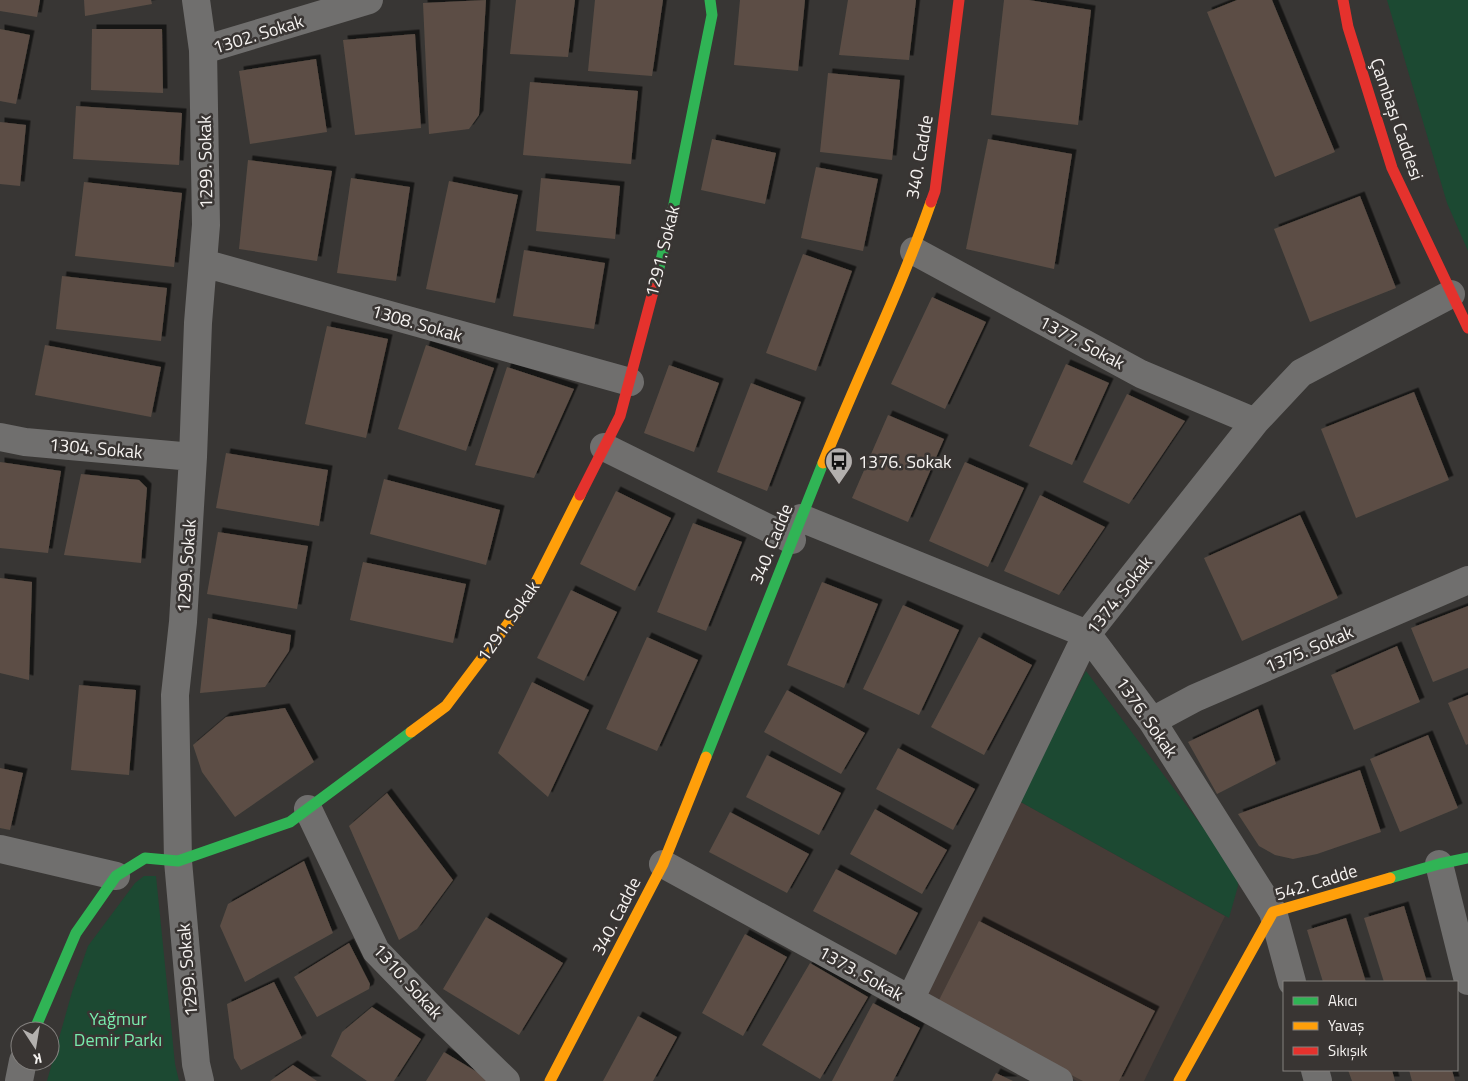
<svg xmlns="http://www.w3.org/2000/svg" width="1468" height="1081" viewBox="0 0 1468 1081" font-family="'Titillium Web',sans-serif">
  <defs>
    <filter id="shadow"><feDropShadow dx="4.5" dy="-4.5" stdDeviation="0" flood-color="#0009"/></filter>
  </defs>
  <rect width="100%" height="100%" fill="#383634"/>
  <path fill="#463c37" d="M1019 801 1225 916 1144 1081H1077L919 1000Z"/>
  <path fill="#1c4932" d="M1387 0H1468V251L1447 203Z
    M1086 671 1237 873 1238 886 1229 918 1019 801Z
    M144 876H156L175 1064 179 1081H47L72 992 88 946 135 883Z"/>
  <path fill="#5b4e45" filter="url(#shadow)" d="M0 0H40L37 17 0 11Z
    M84 0H151L152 4 85 16Z
    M486 0 479 115 469 129 429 134 423 3Z
    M516 0H575L568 57 510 54Z
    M595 0H663L652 76 588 71Z
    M740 0H805L798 71 734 65Z
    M848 0H916L909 60 839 55Z
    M1004 0H1029L1091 10 1078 125 991 115Z
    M1237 0H1272L1335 152 1275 177 1207 12Z
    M0 29 30 35 16 104 0 101Z
    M92 29H162L163 93 91 90Z
    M415 34 421 128 355 135 343 40Z
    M316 59 327 132 250 144 239 71Z
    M828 73 900 80 892 160 820 152Z
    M530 82 638 91 631 164 523 155Z
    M76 106 182 113 179 165 73 159Z
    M0 122 26 125 20 186 0 184Z
    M712 139 776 153 765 204 701 190Z
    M988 139 1072 154 1054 269 966 249Z
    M248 160 332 171 317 261 239 249Z
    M816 167 878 179 863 251 801 238Z
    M351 178 410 187 396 281 337 273Z
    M541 178 620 186 615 239 536 231Z
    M449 181 518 195 495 303 426 289Z
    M84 182 182 193 174 267 75 256Z
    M1360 196 1396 288 1310 322 1274 229Z
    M524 250 605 263 594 329 513 316Z
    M803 254 852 271 816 371 766 353Z
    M62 276 167 288 161 341 56 329Z
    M932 297 986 322 945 409 891 384Z
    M327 326 388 339 366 438 305 424Z
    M45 345 161 367 151 417 35 395Z
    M426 345 494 368 466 451 398 429Z
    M1066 364 1109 383 1072 465 1029 446Z
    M669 365 719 383 694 452 644 433Z
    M507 367 574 389 534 478 475 465Z
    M751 383 801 402 767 491 717 472Z
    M1414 392 1449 480 1356 518 1321 429Z
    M1127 394 1185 421 1129 504 1083 482Z
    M888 415 944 439 908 522 852 498Z
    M226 453 328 470 319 526 216 508Z
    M0 462 61 471 48 553 0 548Z
    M965 462 1024 488 988 567 929 541Z
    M81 474 139 480 147 488 141 563 64 555Z
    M384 479 500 510 486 565 370 534Z
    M616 491 671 518 635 591 580 564Z
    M1040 495 1105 527 1059 595 1004 571Z
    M1300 515 1338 598 1242 641 1204 558Z
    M693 523 742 542 706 631 657 612Z
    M218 532 308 546 297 609 207 594Z
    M363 562 466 584 453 643 350 620Z
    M0 578 32 582 29 680 0 673Z
    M822 582 878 604 844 688 787 665Z
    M571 590 617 612 584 681 537 658Z
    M903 605 959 630 919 715 863 689Z
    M1468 606V668L1433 682 1411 628Z
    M208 618 291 635 289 651 265 687 200 693Z
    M647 637 698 660 657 751 606 729Z
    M979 637 1032 665 984 755 931 727Z
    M1397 646 1420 702 1354 730 1331 675Z
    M532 682 589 710 548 797 498 753Z
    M79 685 136 690 129 775 71 770Z
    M787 690 865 733 841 774 764 732Z
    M1468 695V744L1466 745 1448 703Z
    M285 708 314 762 235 817 202 772 193 745 226 717Z
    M1258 709 1276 764 1217 794 1188 742Z
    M1428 735 1458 808 1400 832 1370 759Z
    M898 748 975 789 953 830 876 789Z
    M767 755 841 793 819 835 746 797Z
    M0 768 23 773 10 830 0 828Z
    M1360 770 1381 832 1317 854 1293 859 1275 855 1259 846 1238 814Z
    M387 793 453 880 417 929 399 940 349 826Z
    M875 809 947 850 922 894 850 854Z
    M730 812 809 854 787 893 709 852Z
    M304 861 333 933 245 982 220 926 228 904Z
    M836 869 918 913 896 955 813 911Z
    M1404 906 1427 982H1384L1364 918Z
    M486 917 563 963 519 1035 443 989Z
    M1346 918 1366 982H1323L1307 930Z
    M979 921 1155 1011 1119 1081H1083L936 1006Z
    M745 934 787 957 743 1036 702 1013Z
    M349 943 370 984 369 989 317 1017 294 977Z
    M810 963 868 997 820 1079 762 1045Z
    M274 982 302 1038 241 1070 234 1058 227 1004Z
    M873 1003 920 1028 893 1081H832Z
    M372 1007 421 1039 394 1081H367L331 1056 342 1032Z
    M638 1016 677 1037 653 1081H603Z
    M444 1052 492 1081H426Z
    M293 1065 317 1081H270Z
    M1348 1070H1392L1395 1081H1352Z
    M1409 1070H1452L1455 1081H1412Z
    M996 1073 1013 1081H992Z"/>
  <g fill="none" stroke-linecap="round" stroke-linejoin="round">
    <path stroke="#706f6e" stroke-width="28" d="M196 0 203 50 206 225 198 323 193 457 183 622 175 695 178 861 196 1064 200 1081
      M203 50 369 0
      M914 251 1141 374 1255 422
      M203 263 630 382
      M0 437 25 442 193 457
      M604 447 792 540
      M801 518 1087 634 1152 721 1273 912 1292 982
      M1152 721 1195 698 1468 580
      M308 809 376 951 440 1017 506 1081
      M0 849 116 876
      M663 864 1059 1081
      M1439 864 1468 981
      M910 1000 1087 634 1255 422 1301 373 1451 294
      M1315 1070 1318 1081
      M19 1081 23 1061"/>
    <path stroke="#30b455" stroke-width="11" d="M654 288 670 224 712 15 710 0
      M706 757 823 463
      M1390 878 1439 864 1468 858
      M34 1031 76 933 116 876 145 858 178 861 290 822 411 732"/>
    <path stroke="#ff9f0a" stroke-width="11" d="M823 463C858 376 900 291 931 202
      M411 732 446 706 529 596 580 495
      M550 1081 663 864 706 757
      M1179 1081 1273 912 1390 878"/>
    <path stroke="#e5322d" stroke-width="11" d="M1343 0 1348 27 1392 168 1468 328
      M931 202 935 191 959 0
      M580 495 620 416 654 288"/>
  </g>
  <defs>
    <g id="bus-pin" transform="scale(1.4375)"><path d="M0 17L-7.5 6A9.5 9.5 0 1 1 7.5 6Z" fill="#b3b0ae" stroke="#393533"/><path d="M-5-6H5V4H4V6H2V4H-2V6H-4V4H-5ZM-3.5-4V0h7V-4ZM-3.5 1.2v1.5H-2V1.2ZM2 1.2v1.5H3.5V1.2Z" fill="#111"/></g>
  </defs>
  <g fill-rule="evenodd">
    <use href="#bus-pin" x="839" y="461"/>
  </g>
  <g text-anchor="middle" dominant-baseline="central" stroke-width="5" stroke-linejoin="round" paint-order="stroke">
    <g font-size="18" fill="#f5f2f0" stroke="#393533">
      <text transform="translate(258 34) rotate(-17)">1302. Sokak</text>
      <text transform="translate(1397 119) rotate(71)">Çambaşı Caddesi</text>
      <text transform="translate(919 157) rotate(-80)">340. Cadde</text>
      <text transform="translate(205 162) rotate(-91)">1299. Sokak</text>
      <text transform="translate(662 251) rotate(-76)">1291. Sokak</text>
      <text transform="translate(417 323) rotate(16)">1308. Sokak</text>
      <text transform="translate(1082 342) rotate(28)">1377. Sokak</text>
      <text transform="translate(96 448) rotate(5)">1304. Sokak</text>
      <text transform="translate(771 544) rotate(-68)">340. Cadde</text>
      <text transform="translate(186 566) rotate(-86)">1299. Sokak</text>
      <text transform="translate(1119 595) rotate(-52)">1374. Sokak</text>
      <text transform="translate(508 621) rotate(-55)">1291. Sokak</text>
      <text transform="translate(1309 649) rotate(-23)">1375. Sokak</text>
      <text transform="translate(1147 717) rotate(55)">1376. Sokak</text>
      <text transform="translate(1316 882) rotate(-17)">542. Cadde</text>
      <text transform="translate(616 916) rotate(-63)">340. Cadde</text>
      <text transform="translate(187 970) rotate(-95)">1299. Sokak</text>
      <text transform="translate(861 973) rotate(29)">1373. Sokak</text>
      <text transform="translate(408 981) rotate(48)">1310. Sokak</text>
    </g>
    <g font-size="18" fill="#f5f2f0" stroke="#393533" text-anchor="start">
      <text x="858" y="461">1376. Sokak</text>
    </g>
    <g font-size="18" fill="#78ecad" stroke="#393533">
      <text x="118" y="1018">Yağmur<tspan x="118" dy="21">Demir Parkı</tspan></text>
    </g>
  </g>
  <rect x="1283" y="981" width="175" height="90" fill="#393533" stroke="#84817f"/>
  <rect x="1293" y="997" width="25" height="8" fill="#30b455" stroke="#84817f"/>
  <text x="1328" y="1006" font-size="15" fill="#f5f2f0">Akıcı</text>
  <rect x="1293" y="1022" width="25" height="8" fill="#ff9f0a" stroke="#84817f"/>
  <text x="1328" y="1031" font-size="15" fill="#f5f2f0">Yavaş</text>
  <rect x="1293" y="1047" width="25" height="8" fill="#e5322d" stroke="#84817f"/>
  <text x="1328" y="1056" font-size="15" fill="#f5f2f0">Sıkışık</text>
  <g transform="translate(35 1046) rotate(168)"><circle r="24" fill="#393533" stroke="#84817f"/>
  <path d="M0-4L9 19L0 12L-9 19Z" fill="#b3b0ae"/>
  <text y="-8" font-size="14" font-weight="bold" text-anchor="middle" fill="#f5f2f0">K</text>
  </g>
</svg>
